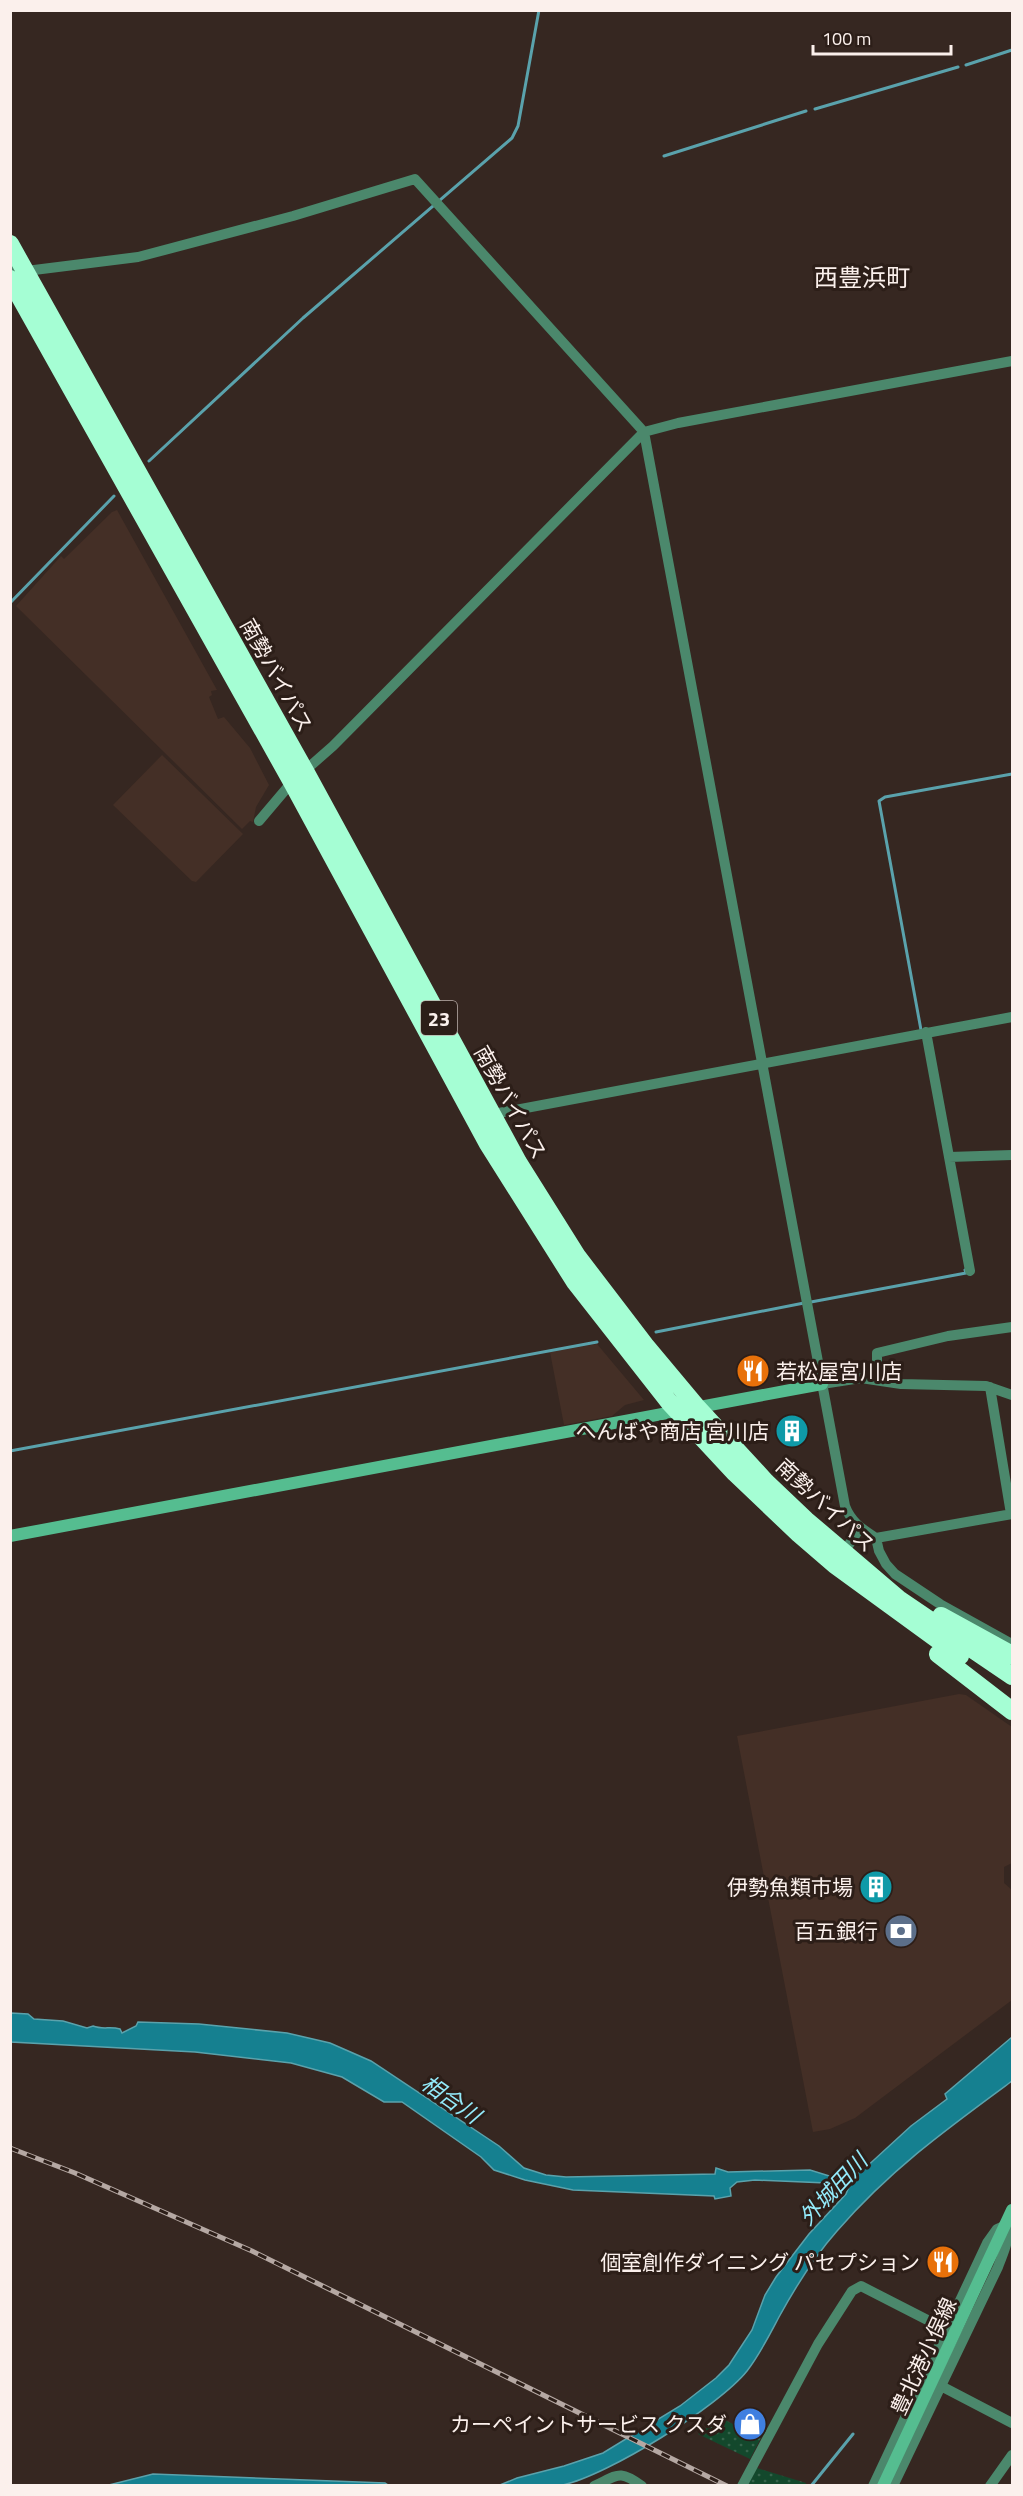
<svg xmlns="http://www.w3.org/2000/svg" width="1023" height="2496" viewBox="0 0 1023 2496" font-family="'Titillium Web','Noto Sans JP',sans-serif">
  <defs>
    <pattern id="grass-dots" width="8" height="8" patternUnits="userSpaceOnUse" patternTransform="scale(1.5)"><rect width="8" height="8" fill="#13482c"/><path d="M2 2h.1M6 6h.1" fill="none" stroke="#36634b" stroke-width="1.8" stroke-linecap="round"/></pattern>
  </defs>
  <rect width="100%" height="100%" fill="#362721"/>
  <path fill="#442f26" d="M117 510 217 690 211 691 212 695 209 697 218 719 224 717 250 748 269 785 256 807 253 822 250 821 242 829 16 606 61 556 64 559 112 512Z
    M162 755 243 834 196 882 192 881 113 805Z
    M597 1344 644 1400 625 1405 612 1416 564 1425 550 1352Z
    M959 1694 966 1695 1012 1727V1863L1004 1867V1883L1012 1890V2000L855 2118 830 2129 813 2132 737 1736Z"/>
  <path fill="url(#grass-dots)" d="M721 2418 761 2438 750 2459 698 2434Z
    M757 2468 806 2483 805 2486H747Z"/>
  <path fill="#158090" stroke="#5aa2ac" stroke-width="1.5" d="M11 2013 28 2014 34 2019 63 2021 87 2028 93 2026C103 2030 110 2026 120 2029L122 2033 136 2026 138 2022 199 2024 287 2033 330 2043 371 2061 499 2146 524 2168 546 2175 566 2177 715 2174 716 2168 728 2172 810 2170 839 2179 853 2176 863 2170 911 2126 947 2099 945 2094 1012 2037V2081C948 2128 891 2169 837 2231 814 2257 796 2286 779 2317 769 2336 760 2354 747 2371 718 2407 608 2475 563 2485 544 2489 520 2486 500 2485L517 2478 564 2466 603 2453 680 2406 716 2378 729 2365 752 2330 765 2295 776 2277 809 2234 846 2194 850 2184 755 2180 737 2182 730 2188 731 2196 715 2199 714 2196 573 2190 525 2180 494 2170 481 2157 402 2102H384L342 2077 291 2063 195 2052 11 2042Z
    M153 2474 385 2483 388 2485H109Z"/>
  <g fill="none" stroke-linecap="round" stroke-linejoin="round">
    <path stroke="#5aa2ac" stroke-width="3" d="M966 65 1012 50
      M815 109 958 67
      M664 156 806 111
      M149 461 303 318 512 138 518 126 539 10
      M10 603 114 496
      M921 1030 879 801 885 797 1012 774
      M811 1302 966 1273 965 1270
      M656 1332 804 1303
      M10 1451 597 1342
      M811 2486 853 2434"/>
    <path stroke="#4b886c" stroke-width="10" d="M10 271H26L138 257 293 216 415 179 644 432 845 1506C851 1522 862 1529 876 1538L1012 1514
      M259 821 292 782 333 746 644 432 678 423 1012 361
      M926 1032 970 1271
      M499 1113 1012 1017
      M949 1157 1012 1155
      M877 1380V1353L948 1336 1012 1327
      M822 1384 861 1378 901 1384 986 1386 1012 1395
      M990 1387 1011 1514
      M876 1538 879 1551 886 1564 895 1574 940 1604 1012 1644
      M844 1552 860 1528
      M941 2386 1012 2423
      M594 2486C618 2475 619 2469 642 2486
      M742 2486 818 2344 852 2291 861 2286 945 2329
      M873 2486 987 2243 997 2229 1006 2225C1011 2239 1003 2253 998 2267L893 2486
      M990 2486 1012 2455"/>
    <path stroke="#55bd90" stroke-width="12" d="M10 1536 822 1384
      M883 2486 1012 2210"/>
    <path stroke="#a5fed4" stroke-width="18" d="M10 244 305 771 518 1162 577 1256 645 1345 696 1406 766 1482 806 1520 900 1600 1012 1676
      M10 279 292 782 488 1144 575 1282 669 1402 735 1473 799 1534 835 1565 960 1656
      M941 1616 1012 1655
      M938 1654 1012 1711"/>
    <g stroke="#b5a8a3" stroke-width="5">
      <path id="rail" d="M10 2148 75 2173 252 2251 727 2486"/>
    </g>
    <use href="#rail" stroke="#2c1e18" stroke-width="3" stroke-dasharray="9" stroke-linecap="butt"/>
  </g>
  <defs>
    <g id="restaurant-disc" transform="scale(1.725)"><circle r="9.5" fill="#e8710a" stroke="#2c1e18"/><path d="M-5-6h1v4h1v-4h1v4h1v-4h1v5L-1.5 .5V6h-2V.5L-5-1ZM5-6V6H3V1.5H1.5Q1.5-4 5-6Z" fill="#fff"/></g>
    <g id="building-disc" transform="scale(1.725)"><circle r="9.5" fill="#0f9aa8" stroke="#2c1e18"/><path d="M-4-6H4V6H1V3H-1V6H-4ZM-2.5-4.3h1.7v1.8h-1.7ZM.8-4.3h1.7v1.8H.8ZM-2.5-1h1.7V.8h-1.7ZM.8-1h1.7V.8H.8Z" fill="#fff"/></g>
    <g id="bank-disc" transform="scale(1.725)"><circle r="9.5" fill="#5c6f8a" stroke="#2c1e18"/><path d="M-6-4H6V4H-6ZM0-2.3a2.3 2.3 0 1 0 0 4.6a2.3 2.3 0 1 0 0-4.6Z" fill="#fff"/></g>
    <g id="shop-disc" transform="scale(1.725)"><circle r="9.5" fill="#3f7fe0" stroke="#2c1e18"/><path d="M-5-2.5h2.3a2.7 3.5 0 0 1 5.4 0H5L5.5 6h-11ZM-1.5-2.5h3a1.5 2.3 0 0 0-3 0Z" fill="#fff"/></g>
  </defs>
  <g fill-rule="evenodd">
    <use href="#restaurant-disc" x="753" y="1371"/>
    <use href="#building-disc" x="792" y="1431"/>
    <use href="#building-disc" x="876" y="1887"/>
    <use href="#bank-disc" x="901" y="1931"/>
    <use href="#restaurant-disc" x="943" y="2262"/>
    <use href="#shop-disc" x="750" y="2424"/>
  </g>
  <g text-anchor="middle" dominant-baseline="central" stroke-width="6" stroke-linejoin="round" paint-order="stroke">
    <rect fill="#2c1e18" stroke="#bdb1ac" stroke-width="1.5" x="421" y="1001" width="36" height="34" rx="4.5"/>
    <g font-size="20" font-weight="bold" fill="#fbf0ec">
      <text x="439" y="1018">23</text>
    </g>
    <g font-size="21" fill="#fbf0ec" stroke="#2c1e18">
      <text transform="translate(277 675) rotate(61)">南勢バイパス</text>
      <text transform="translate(511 1102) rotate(61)">南勢バイパス</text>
      <text transform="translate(826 1505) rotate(43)">南勢バイパス</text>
      <text transform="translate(923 2356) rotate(-65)">豊北港小俣線</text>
    </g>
    <g font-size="21" fill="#fbf0ec" stroke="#2c1e18" text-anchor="end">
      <text x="776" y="1371" text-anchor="start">若松屋宮川店</text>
      <text x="769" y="1431">へんばや商店 宮川店</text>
      <text x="853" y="1887">伊勢魚類市場</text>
      <text x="878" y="1931">百五銀行</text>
      <text x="920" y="2262">個室創作ダイニング パセプション</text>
      <text x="727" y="2424">カーペイントサービス クスダ</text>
    </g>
    <g font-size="22" font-style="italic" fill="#94ebfb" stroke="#2c1e18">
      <text transform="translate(451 2099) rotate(35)">相合川</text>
      <text transform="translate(833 2189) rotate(-47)">外城田川</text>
    </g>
    <g font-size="24" fill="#fbf0ec" stroke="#2c1e18">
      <text x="862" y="277">西豊浜町</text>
    </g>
  </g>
  <rect width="1023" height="2496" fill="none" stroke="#fbf0ec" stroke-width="24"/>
  <path d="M813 45v9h138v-9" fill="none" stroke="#fbf0ec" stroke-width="3"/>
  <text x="822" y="45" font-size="18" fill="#fbf0ec" stroke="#2c1e18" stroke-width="4.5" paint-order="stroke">100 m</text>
</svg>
